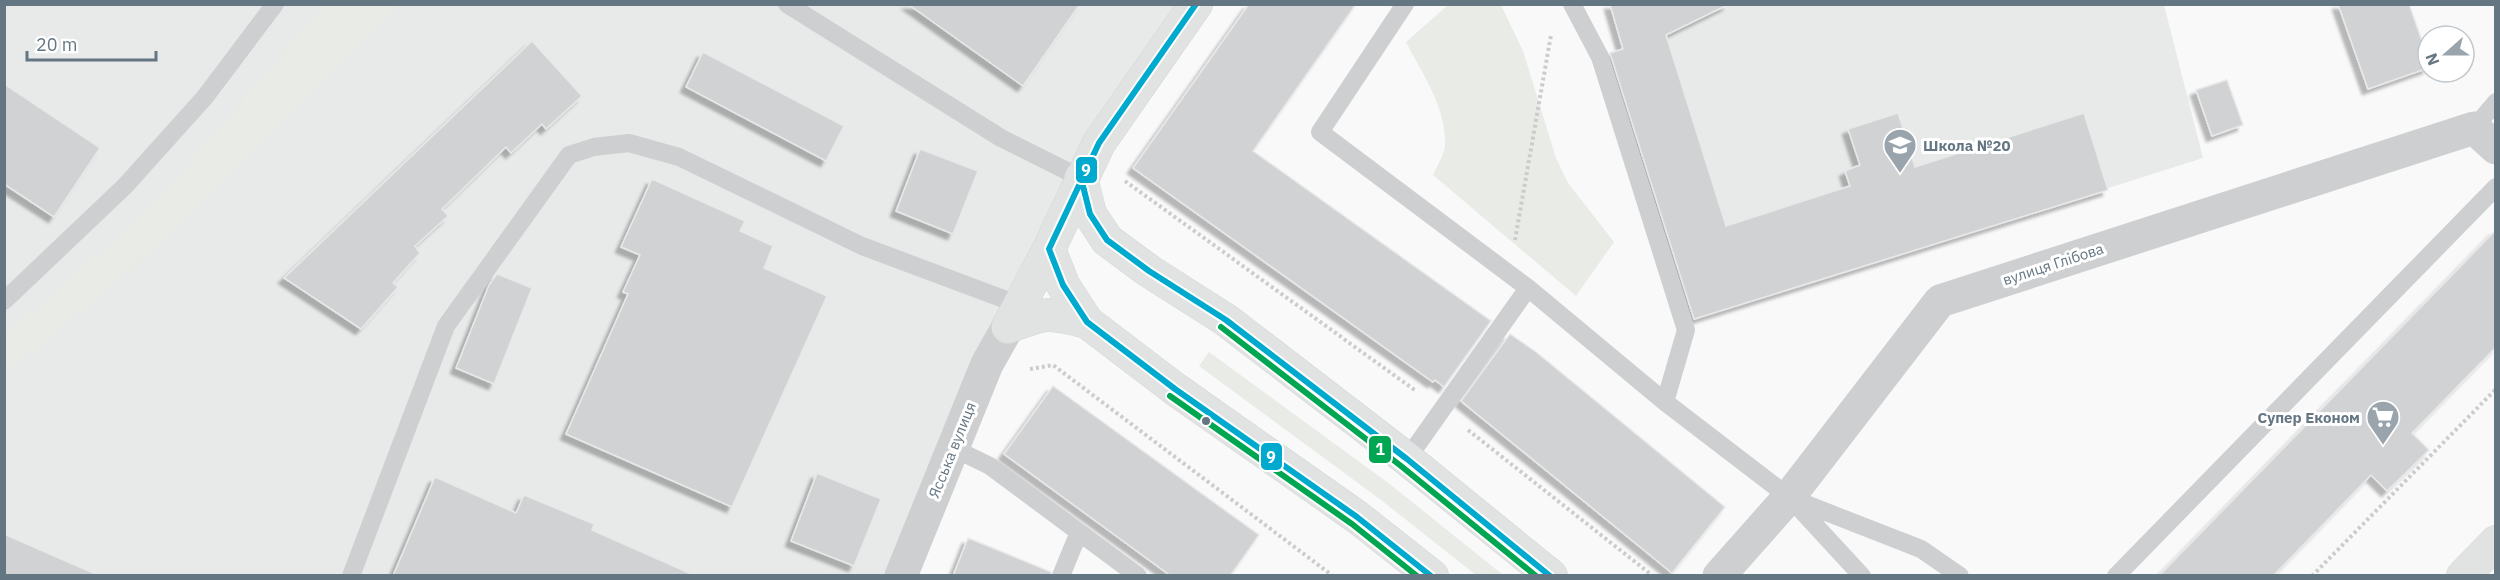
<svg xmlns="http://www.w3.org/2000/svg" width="2500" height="580" viewBox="0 0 2500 580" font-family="'IBM Plex Sans',sans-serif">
  <defs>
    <filter id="shadow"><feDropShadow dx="-5.5" dy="5.5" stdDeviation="1.5" flood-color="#0004"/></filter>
  </defs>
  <rect width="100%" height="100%" fill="#f9f9f9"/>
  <path fill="#e8e9e9" d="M4 5H1194L1098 142 898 576 5 575Z
    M1729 5H2164L2203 158 1692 320 1605 55 1666 35Z"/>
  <path fill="#e8ebe6" d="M324 5H396L357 49 127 273 5 375V335L150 209Z
    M1448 5H1501L1523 51 1556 158 1568 183 1614 242 1576 296 1433 175C1437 166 1445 153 1445 144 1446 107 1422 73 1406 42Z
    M1209 352 1391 485 1503 575H1476L1381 500 1199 366Z"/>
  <path fill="#d0d2d3" stroke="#e8e8e8" stroke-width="1.5" filter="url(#shadow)" d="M908 4H1080L1023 86Z
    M1249 4H1356L1253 151 1491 321 1444 387 1435 380 1433 382 1133 168Z
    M1610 4H1729L1666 35 1726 226 1850 186 1845 171 1860 165 1848 129 1898 113 1915 167 2084 113 2108 190 1694 319 1610 53 1623 49Z
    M2338 4H2409L2428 58V68L2368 89Z
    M532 41 582 96 546 129 542 124 511 153 506 147 442 209 448 216 415 246 420 253 393 283 398 287 361 329 284 278Z
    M703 52 844 126 826 161 686 87Z
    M2227 80 2243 125 2212 136 2196 90Z
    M4 84 100 148 54 217 4 184Z
    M920 149 978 171 953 234 896 211Z
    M652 179 745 221 740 231 773 246 764 268 827 296 732 507 566 434 628 294 623 292 640 255 621 247Z
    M2496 230V347L2412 433 2429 450 2387 491 2371 475 2273 576H2159Z
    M497 274 532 288 494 384 456 368 489 285Z
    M1510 334 1536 352 1725 507 1672 573 1461 401Z
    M1053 386 1259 535 1230 576H1171L1004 454Z
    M817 473 881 499 854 566 791 541Z
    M435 477 516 513 524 495 594 524 592 530 696 576H393Z
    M4 534 100 576H4Z
    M968 538 1051 572 1050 576H953Z"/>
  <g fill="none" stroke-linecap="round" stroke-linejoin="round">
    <g stroke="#d5d6d7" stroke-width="34">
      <path id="secondary" d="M1081 178 1090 214 1107 240 1149 271 1226 320 1407 459 1551 576
        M1049 249 1063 285 1087 322 1175 389 1357 517 1432 576
        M1008 327 1049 249 1099 143 1196 4
        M1008 327C1046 312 1048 312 1087 322"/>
    </g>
    <g stroke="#d5d6d7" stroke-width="34">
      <path id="primary" d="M2463 576 2496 542"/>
    </g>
    <path stroke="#cbcccd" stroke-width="4" stroke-dasharray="3 3" stroke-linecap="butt" d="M1125 181 1416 391
      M1515 240 1551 35
      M1030 369 1053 365 1333 576
      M1468 430 1653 576
      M2312 576 2496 389"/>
    <path stroke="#cecfd0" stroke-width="18" d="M787 4 1001 138 1081 178
      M1405 4 1320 132 1528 288 1665 402 1789 497 1862 576
      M1572 4 1600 57 1686 330 1665 402
      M2474 128 2496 102
      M4 301 125 186 205 97 275 4
      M953 448 990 466 1138 576
      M1407 459 1528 288
      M1793 499 1921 549 1960 576
      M351 576 446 326 569 155 594 147 629 143 679 157 862 246 1020 305
      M1061 576 1079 532
      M2116 576 2496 187"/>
    <path stroke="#cecfd0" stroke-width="33" d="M901 576 987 364 1008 327
      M1719 576 1789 497 1940 301 2474 128 2496 148"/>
    <use href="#secondary" stroke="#e1e2e2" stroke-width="33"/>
    <use href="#primary" stroke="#e1e2e2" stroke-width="33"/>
    <g stroke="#fff" stroke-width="10">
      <path id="bus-1" d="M1196 4 1099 143 1049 249 1063 285 1087 322 1175 389 1357 517 1431 576
        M1081 178 1090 214 1107 240 1149 271 1226 320 1407 459 1550 576"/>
    </g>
    <g stroke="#fff" stroke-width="10">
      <path id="bus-2" d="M1221 327 1401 466 1536 576
        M1170 396 1352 524 1417 576"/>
    </g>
    <use href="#bus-1" stroke="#00a9ce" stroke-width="6"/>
    <use href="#bus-2" stroke="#00a651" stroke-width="6"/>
  </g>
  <defs>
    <g id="school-pin" transform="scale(1.725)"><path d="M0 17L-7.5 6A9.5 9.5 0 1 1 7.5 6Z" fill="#99a4ac" stroke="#fff"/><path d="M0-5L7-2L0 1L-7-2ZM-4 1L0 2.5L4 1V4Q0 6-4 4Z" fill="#fff"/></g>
    <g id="supermarket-pin" transform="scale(1.725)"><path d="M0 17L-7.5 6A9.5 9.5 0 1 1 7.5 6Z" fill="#99a4ac" stroke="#fff"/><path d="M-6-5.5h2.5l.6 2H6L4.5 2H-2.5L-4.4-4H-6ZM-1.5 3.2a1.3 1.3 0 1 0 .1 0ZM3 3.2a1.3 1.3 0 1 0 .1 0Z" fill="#fff"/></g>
  </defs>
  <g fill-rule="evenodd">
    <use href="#school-pin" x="1900" y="145"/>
    <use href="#supermarket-pin" x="2383" y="417"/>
  </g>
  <circle fill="#657683" stroke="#fff" stroke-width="2" cx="1206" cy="421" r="5"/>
  <g text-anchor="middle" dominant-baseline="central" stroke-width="6" stroke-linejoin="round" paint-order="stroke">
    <g font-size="15" font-weight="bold" fill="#657683" stroke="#fff" text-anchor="start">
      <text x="1923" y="145">Школа №20</text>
      <text x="2360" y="417" text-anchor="end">Супер Економ</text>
    </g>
    <g font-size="15" fill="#657683" stroke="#fff">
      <text transform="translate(2053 264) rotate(-18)">вулиця Глібова</text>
      <text transform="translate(952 450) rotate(-68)">Ясська вулиця</text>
    </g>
  </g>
  <g stroke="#fff" stroke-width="2">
    <rect x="1075" y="156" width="23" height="28" rx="6" fill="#00a9ce"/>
    <rect x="1368" y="435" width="24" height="29" rx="6" fill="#00a651"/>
    <rect x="1260" y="442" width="23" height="29" rx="6" fill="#00a9ce"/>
  </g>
  <g font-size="16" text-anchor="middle" font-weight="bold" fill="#fff">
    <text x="1086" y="176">9</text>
    <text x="1380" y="455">1</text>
    <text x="1271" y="463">9</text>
  </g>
  <rect width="2500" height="580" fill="none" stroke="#657683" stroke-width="12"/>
  <g transform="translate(2446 54) rotate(249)"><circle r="28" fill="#ffffff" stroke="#c1c8cd" stroke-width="1.5"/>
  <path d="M0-4.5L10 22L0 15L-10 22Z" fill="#99a4ac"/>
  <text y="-9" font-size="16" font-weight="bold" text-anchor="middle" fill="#657683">N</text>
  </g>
  <path d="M27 51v9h129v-9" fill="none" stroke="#657683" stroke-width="3"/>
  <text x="36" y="51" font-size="18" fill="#657683" stroke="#ffffff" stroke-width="4.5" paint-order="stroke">20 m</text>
</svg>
